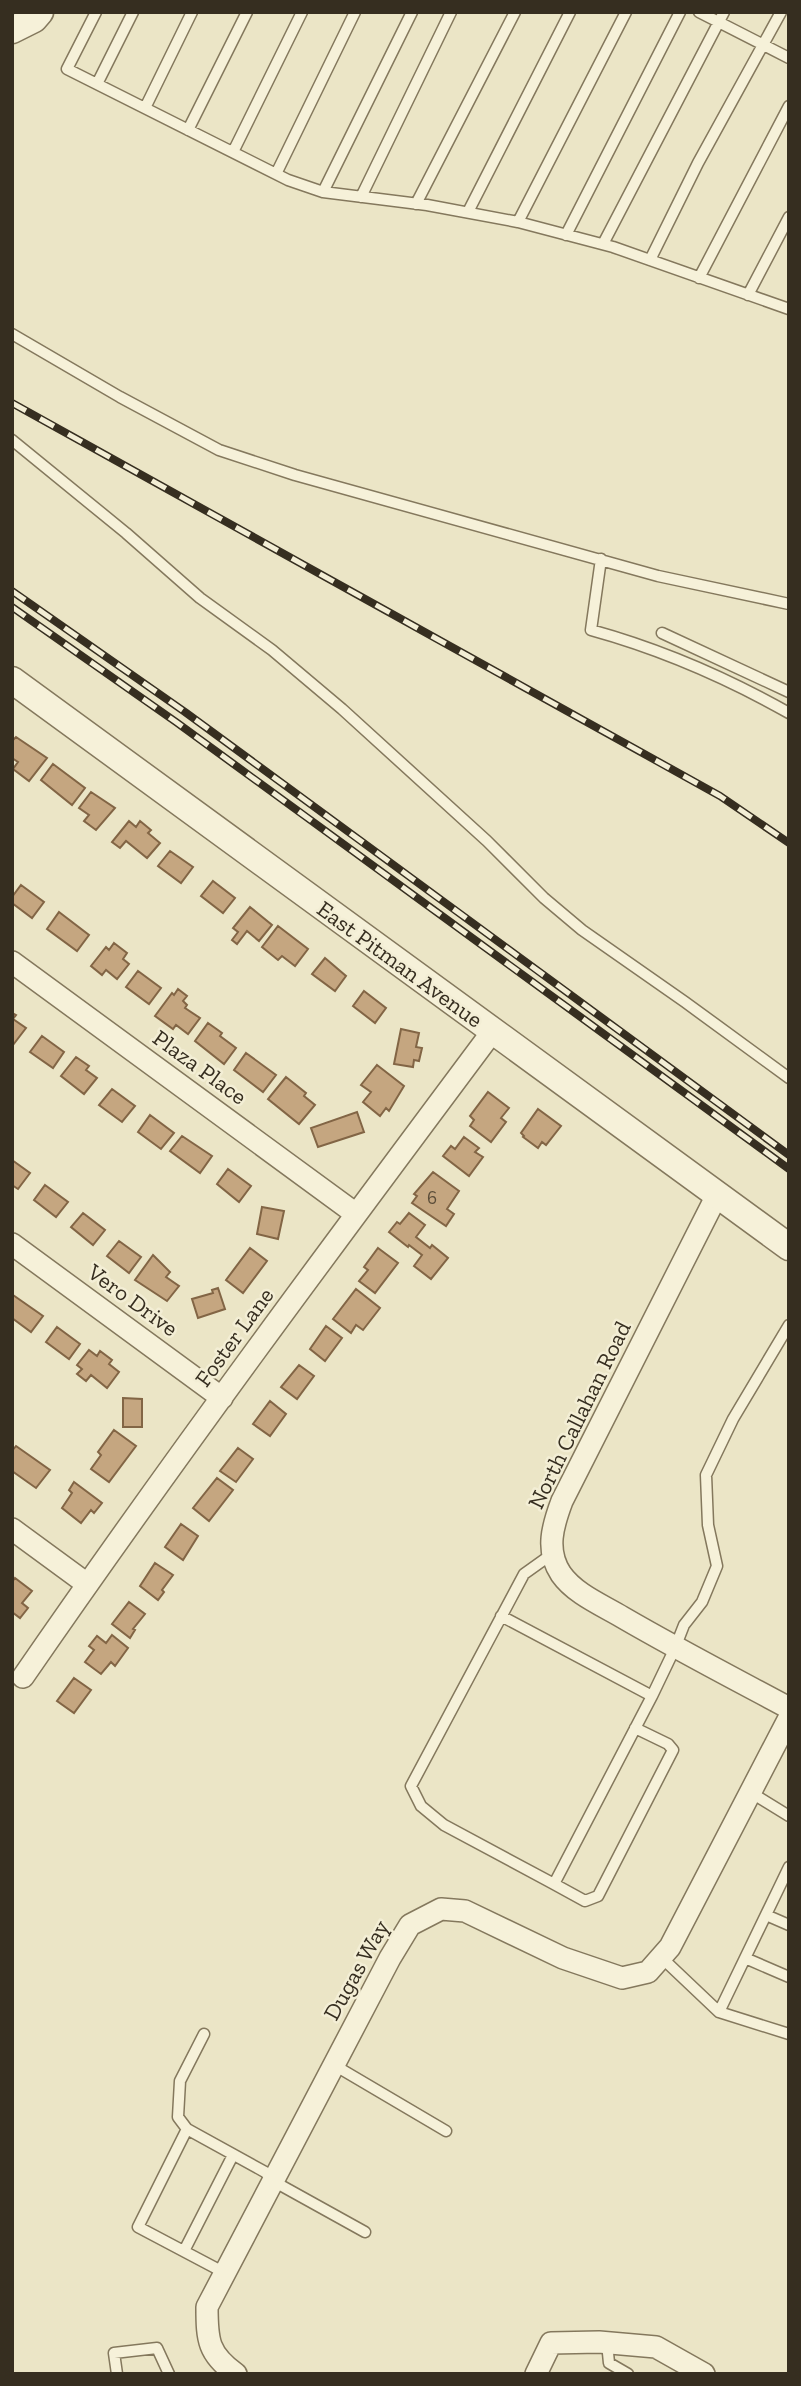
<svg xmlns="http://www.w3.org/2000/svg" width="801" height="2386" viewBox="0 0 801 2386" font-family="'Zilla Slab',serif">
  <rect width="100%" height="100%" fill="#ebe5c6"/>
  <path fill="#c5a680" stroke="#826545" stroke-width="2" d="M16 737 47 758 29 781 13 769 18 762 12 758V741Z
    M53 764 85 788 72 805 41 780Z
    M91 792 115 808 96 830 84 821 89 815 79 808Z
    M129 821 136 827 140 821 151 830 148 833 160 843 147 858 126 841 120 848 112 842Z
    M170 851 193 867 181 883 158 866Z
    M213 881 235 898 223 913 201 896Z
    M21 885 44 902 32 918 12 903V897Z
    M250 907 272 925 259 941 247 931 237 944 232 940 238 932 233 928Z
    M59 912 89 935 77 951 47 929Z
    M278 926 308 949 295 966 282 956 278 960 262 947Z
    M114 943 127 953 123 959 129 964 117 979 106 970 102 975 91 966 106 947 109 950Z
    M325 958 346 976 335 991 312 974Z
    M138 971 161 988 149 1004 126 987Z
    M178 989 187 996 183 1001 187 1005 185 1008 200 1018 188 1034 176 1025 173 1029 155 1016 172 993 174 995Z
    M364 991 386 1008 375 1023 353 1006Z
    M12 1013 16 1015 13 1019 26 1028 13 1045Z
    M208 1023 222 1033 220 1036 236 1048 224 1064 195 1041Z
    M401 1029 419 1033 416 1047 422 1048 419 1061 414 1060 413 1067 394 1064Z
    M42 1036 64 1052 53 1068 30 1052Z
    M246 1053 276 1075 263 1092 234 1070Z
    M76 1057 89 1066 86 1070 97 1078 84 1094 61 1076Z
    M377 1065 404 1086 389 1111 386 1108 380 1116 363 1102 371 1092 361 1085Z
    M286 1077 306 1093 304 1096 315 1105 299 1124 268 1099Z
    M112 1089 135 1106 122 1122 99 1105Z
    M488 1092 509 1108 501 1118 506 1122 491 1142 470 1126 474 1120 470 1116Z
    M538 1109 561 1126 546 1145 542 1142 538 1148 523 1137 524 1136 521 1133Z
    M357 1112 364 1132 318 1147 311 1128Z
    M150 1115 174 1133 161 1149 138 1132Z
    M182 1136 212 1156 200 1173 170 1151Z
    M464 1137 479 1148 475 1152 483 1157 469 1176 443 1156 451 1146 455 1149Z
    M12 1160 30 1173 18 1189 12 1185Z
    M228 1169 251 1186 239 1202 217 1184Z
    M433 1172 459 1191 447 1209 454 1214 446 1226 412 1203 417 1196 414 1194Z
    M45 1185 68 1202 56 1217 34 1200Z
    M262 1207 284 1211 278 1239 257 1234Z
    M83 1213 105 1230 93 1245 71 1227Z
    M409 1213 425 1225 416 1237 430 1248 432 1245 448 1258 431 1279 414 1266 422 1255 409 1245 408 1247 389 1232 397 1222 400 1224Z
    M119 1241 141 1257 129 1273 107 1256Z
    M250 1248 267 1261 243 1293 226 1280Z
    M378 1248 398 1263 375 1293 359 1281 368 1270 364 1267Z
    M153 1255 170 1272 166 1277 179 1286 167 1301 135 1280Z
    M218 1288 225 1309 198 1318 192 1299 213 1293 212 1290Z
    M356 1289 380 1308 363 1330 356 1325 351 1333 333 1319Z
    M13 1295 43 1316 31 1332 12 1318Z
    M326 1326 342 1338 325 1361 310 1349Z
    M57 1327 80 1344 69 1359 46 1342Z
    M89 1350 97 1356 100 1351 112 1360 109 1364 119 1372 107 1388 91 1375 86 1381 77 1374 82 1369 77 1365Z
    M299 1365 314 1376 297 1399 281 1387Z
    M123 1398 142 1399V1427H123Z
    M270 1401 286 1414 270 1436 253 1424Z
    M114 1430 136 1446 109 1482 91 1469 101 1455 98 1452Z
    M16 1446 50 1470 36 1488 12 1471V1451Z
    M238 1448 253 1459 236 1482 220 1471Z
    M217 1478 233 1490 209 1521 193 1508Z
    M74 1482 102 1503 94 1513 91 1510 81 1523 62 1508 72 1493 69 1490Z
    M181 1524 198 1536 183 1560 165 1547Z
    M155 1563 173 1575 162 1590 164 1592 158 1600 140 1586Z
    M15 1578 32 1591 22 1603 28 1608 20 1618 12 1612V1582Z
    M129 1602 145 1614 133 1629 135 1630 130 1638 112 1624Z
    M112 1635 128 1648 115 1666 111 1662 101 1674 85 1662 94 1650 89 1646 97 1636 106 1643Z
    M74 1678 91 1690 74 1713 57 1701Z"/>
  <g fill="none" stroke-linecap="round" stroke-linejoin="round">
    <g stroke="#84785d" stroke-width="13">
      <path id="service" d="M96 12 67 69 288 180 323 192 427 205 518 222 613 247 789 309
        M699 12 789 58
        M97 84 133 12
        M145 108 192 12
        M188 130 247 12
        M233 152 302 12
        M276 174 355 12
        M323 192 412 12
        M361 197 451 12
        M416 204 515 12
        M468 212 570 12
        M518 222 626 12
        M566 235 680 12
        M603 244 724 12
        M650 260 698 163 781 12
        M699 278 789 106
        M748 295 789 217
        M12 334 120 397 219 450 295 475 658 576 789 604
        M12 440 126 533 200 598 272 650 342 709 487 841 544 898 582 930 685 1002 789 1078
        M601 559 591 630C660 649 727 678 789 713
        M662 633 789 692
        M552 1554 524 1574 411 1786 421 1806 444 1825 554 1884 652 1696 675 1648 684 1625 702 1602 717 1566 708 1525 706 1475 733 1419 789 1325
        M501 1616 652 1696
        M750 1792 789 1816
        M554 1884 585 1901 598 1896 673 1750 668 1744 635 1728
        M766 1915 789 1925
        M661 1957 719 2012 789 2034
        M745 1958 789 1977
        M719 2012 789 1867
        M334 2065 446 2131
        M187 2129 178 2117 180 2081 204 2034
        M184 2251 233 2155
        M225 2273 138 2227 187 2129 265 2172 273 2181 365 2232
        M607 2343 609 2363 628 2374
        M117 2374 114 2353 157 2348 169 2374"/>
    </g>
    <g stroke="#84785d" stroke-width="24">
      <path id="minor" d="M12 962 356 1214
        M717 1195 562 1501C553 1525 545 1550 561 1574 575 1594 602 1605 622 1617 677 1649 733 1678 789 1708
        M12 1244 222 1398
        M12 1529 87 1584
        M23 1677C174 1458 333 1245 492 1032
        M236 2374C208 2354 207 2340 207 2307L390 1958 410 1925 441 1909 465 1911 563 1958 622 1978 648 1972 670 1947 789 1718
        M536 2374 551 2343 599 2342 656 2347 704 2374"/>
    </g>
    <g stroke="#84785d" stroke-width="29">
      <path id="tertiary" d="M12 30 34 19 40 12
        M12 680 789 1247"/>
    </g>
    <use href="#service" stroke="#f6f1d9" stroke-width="10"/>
    <use href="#minor" stroke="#f6f1d9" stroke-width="21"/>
    <use href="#tertiary" stroke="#f6f1d9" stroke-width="26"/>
    <g stroke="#362e20" stroke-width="8">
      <path id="rail" d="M12 403 720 796 789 843
        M12 591 185 712 789 1155
        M12 607 176 722 789 1169"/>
    </g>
    <use href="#rail" stroke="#f3eed5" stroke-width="5" stroke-dasharray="16" stroke-linecap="butt"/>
  </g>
  <g text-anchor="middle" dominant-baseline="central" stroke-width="5" stroke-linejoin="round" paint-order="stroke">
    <g font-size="19" fill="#5a4c38">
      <text x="432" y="1197">6</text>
    </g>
    <g font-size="23" fill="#362e20" stroke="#f3eed5">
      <text transform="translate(400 964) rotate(36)">East Pitman Avenue</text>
      <text transform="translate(200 1067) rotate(36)">Plaza Place</text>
      <text transform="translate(133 1300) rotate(36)">Vero Drive</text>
      <text transform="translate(234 1337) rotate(-54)">Foster Lane</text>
      <text transform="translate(579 1415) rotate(-64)">North Callahan Road</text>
      <text transform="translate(356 1970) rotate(-61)">Dugas Way</text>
    </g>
  </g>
  <rect width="801" height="2386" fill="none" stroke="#362e20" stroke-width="28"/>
</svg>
